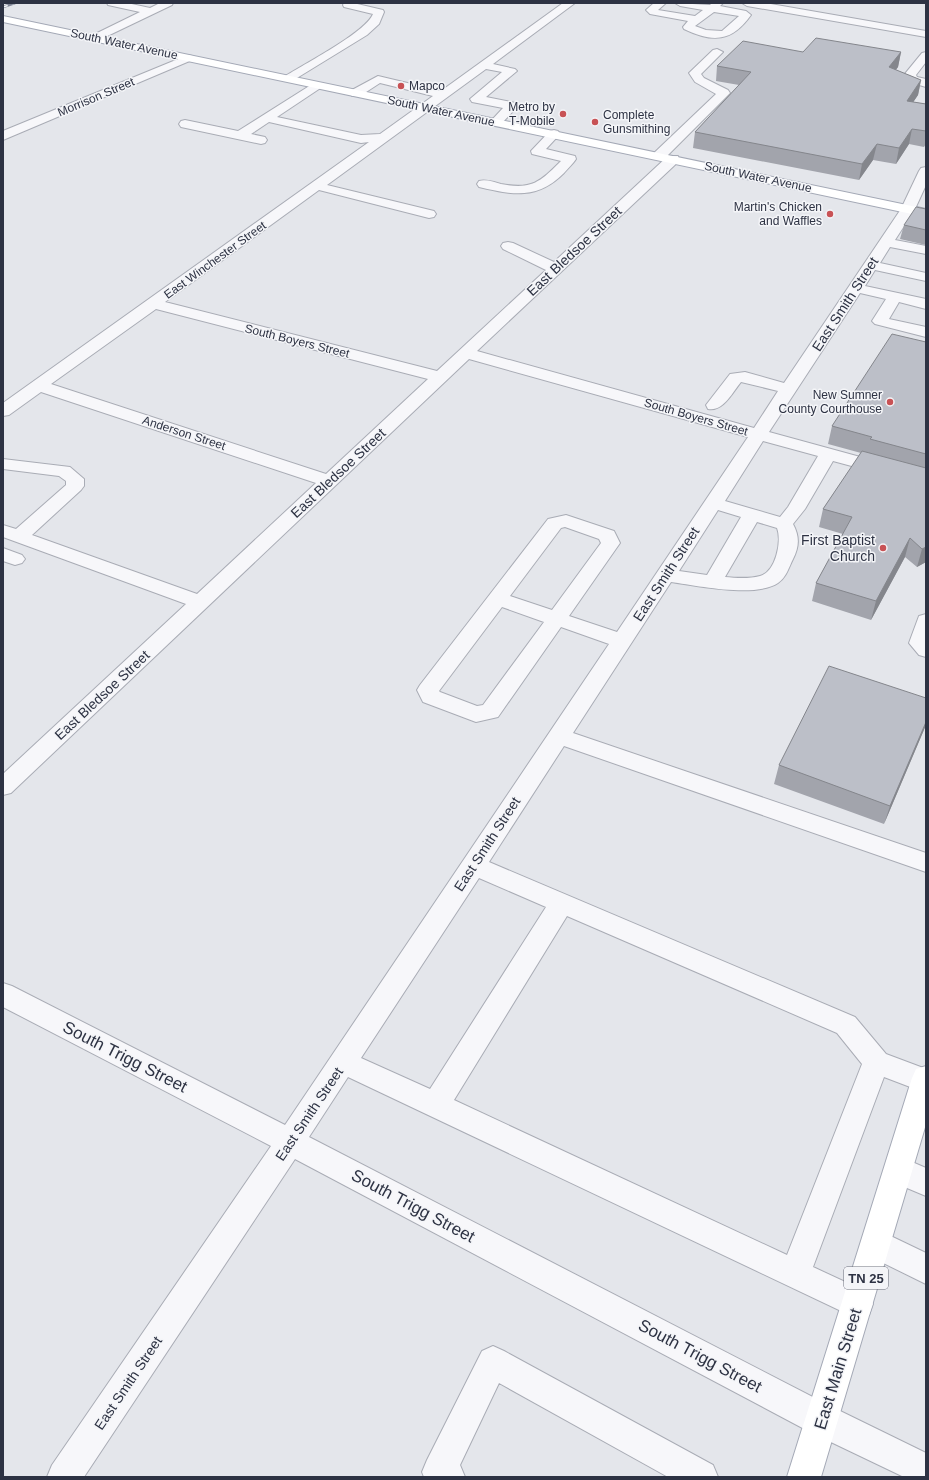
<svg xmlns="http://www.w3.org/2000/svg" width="929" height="1480" viewBox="0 0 929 1480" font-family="Helvetica,sans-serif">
  <rect width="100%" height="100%" fill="#e4e6eb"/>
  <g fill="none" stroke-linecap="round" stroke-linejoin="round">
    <g stroke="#a9acb5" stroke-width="2">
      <path id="minor" d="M107 3H127L150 8 160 3H173L172 5 99 40H91L90 38 91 36 140 12 108 5Z
        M344 3H353L383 10 384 12 379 24 367 35 292 81H284L282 79 284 77C304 64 365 33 373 14L344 7 343 5Z
        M563 3H575L493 64 515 69 517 71 486 97 516 103 518 106 500 125H492L490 122 503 108 472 102 470 99 502 72 486 69 327 185 434 211 436 214 434 217 429 218 319 190 165 302 437 371 546 270 503 249 501 246 503 243 508 242 513 243 554 262 668 156H678L679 159 678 162 477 351 754 428 778 391 741 382C732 393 723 412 708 409L706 405 730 374 745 372 784 383 901 209 919 171 921 168 926 167V185L915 209 895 240 926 246V254L890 247 880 263 926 273V281L875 270 865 286 926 299V309L899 302 889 319 926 327V337L875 324 872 321 886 299 860 293 769 432 926 475V486L833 461 805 509 793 524C800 537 799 547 793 559 789 567 786 578 778 583 756 598 698 586 671 582L573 733 926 853V872L564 746 489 862 855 1017 886 1054 926 1069V1093L884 1077 813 1267 869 1293 873 1304 869 1315 858 1319 348 1077 309 1137 834 1408 926 1453V1477H904L810 1432 295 1159 84 1477H47L52 1465 271 1146 3 1007V983L12 986 285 1125 609 644 561 627 498 717 476 722 423 702 417 690 420 685 548 519 566 515 614 531 620 543 569 616 617 632 748 437 469 359 11 793 3 795V774L186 604 3 537V525L16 529 66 485V481L59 476 3 469V459L70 467 84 479V486L81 490 32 535 197 594 316 483 41 392 9 415 3 416V403L369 142 361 143 269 122 251 134 265 137 267 140 265 143 261 144 181 127 179 124 181 121 185 120 238 131 314 83H322L324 85 322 87 277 117 361 135 380 134 433 96 380 83 360 96H352L350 93 352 90 378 76 441 91ZM156 309 428 379 326 474 51 384ZM763 441 818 456 788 507 780 517 725 501ZM718 510 741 517 707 575 679 571ZM757 522 777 528C782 541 776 572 760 576 749 579 736 578 725 577ZM565 527 599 539 601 543 552 610 510 596 561 528ZM502 607 544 622 483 705 477 706 440 692 439 691ZM479 878 546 907 430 1089 361 1058ZM567 916 837 1033 862 1064 787 1255 454 1100Z
        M654 3H666L658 10 695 16 703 10 680 6 675 3 710 5 712 3H723L720 6 746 11 751 15C732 42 713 43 684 29L683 27 688 21 650 14 646 10ZM714 12 739 16 722 31 706 30 695 26Z
        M742 3H765L926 31V37L747 6Z
        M717 49 723 52 701 74 704 78 728 90 730 93 664 159H654L653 156 654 153 716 94 695 82 689 73 713 50Z
        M926 52V62L916 75 917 77 926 79V87L909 82 904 75 922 53Z
        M188 55 192 56 194 58 192 60 3 140V131Z
        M554 130 558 131 560 134 546 149 575 156 576 159C573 164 568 168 564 173 537 200 513 195 479 187L477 184 479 181C486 179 494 182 501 184 532 190 540 182 561 161L532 154 531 151 550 131Z
        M3 548 22 555 25 559 22 563 15 565 3 561Z
        M926 614V657L919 655 909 643 919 616Z
        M898 1156 926 1168V1196L888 1180 884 1170 888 1160Z
        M876 1229 926 1253V1284L865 1254 861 1244 865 1234Z
        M493 1346 504 1351 713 1465 718 1477H668L499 1383 460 1465 465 1477H424L422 1472 427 1460 482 1351Z"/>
    </g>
    <g stroke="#a4a9b6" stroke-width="2">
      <path id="major" d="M3 16 926 209V217L3 22Z
        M926 1066V1124L821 1477H787L912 1078 916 1069Z"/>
    </g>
    <use href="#minor" fill="#f7f7fa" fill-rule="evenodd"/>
    <use href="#major" fill="#fff" fill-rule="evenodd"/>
    <g stroke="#7e8494" stroke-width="2.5">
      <path id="rail" d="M3 7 15 3"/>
    </g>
    <use href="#rail" stroke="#f4f5f8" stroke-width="1.5" stroke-dasharray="5" stroke-linecap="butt"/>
  </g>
  <path fill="#a2a4ac" d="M803 52H901L898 67 896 70 921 80 918 95 913 102 926 104V144L924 147 909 144 896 164 873 160 859 180 693 148 695 132 739 85 716 81 717 66Z
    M926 209V245L900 239 904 225Z
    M926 342V562L917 567 905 557 871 620 812 601 816 583 843 534 819 527 823 509 861 453 828 444 832 426Z
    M926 698V725L884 824 774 784 779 765Z"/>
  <path fill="#84868c" d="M901 52 898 67 886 82 889 67Z
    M921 80 918 95 904 116 907 101Z
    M912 129 909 144 896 164 899 148Z
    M877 144 873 160 859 180 862 164Z
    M910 538 905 557 871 620 876 601Z
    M926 547V562L917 567 922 549Z
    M926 722V725L884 824 890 806Z"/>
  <path fill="#bcbfc8" stroke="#84868c" d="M816 38 901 52 889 67 921 80 907 101 926 104V131L912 129 899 148 877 144 862 164 695 132 751 72 717 66 743 41 803 52Z
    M916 207 926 209V230L904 225Z
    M892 334 926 342V454L870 439 872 437 832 426Z
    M862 451 926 468V547L922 549 910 538 876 601 816 583 852 517 823 509Z
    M829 666 926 698V722L890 806 779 765Z"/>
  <g fill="#c85255" stroke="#f4f5f8" stroke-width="1.5">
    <circle cx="401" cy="86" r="4"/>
    <circle cx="563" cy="114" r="4"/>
    <circle cx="595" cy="122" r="4"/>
    <circle cx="830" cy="214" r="4"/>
    <circle cx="890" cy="402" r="4"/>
    <circle cx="883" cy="548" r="4"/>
  </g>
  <g text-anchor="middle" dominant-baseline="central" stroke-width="3" stroke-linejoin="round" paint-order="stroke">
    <g font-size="12" fill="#2d3243" stroke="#f4f5f8">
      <text transform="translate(124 44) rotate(12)">South Water Avenue</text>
      <text transform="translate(96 97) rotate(-23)">Morrison Street</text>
      <text transform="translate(441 111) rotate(12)">South Water Avenue</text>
      <text transform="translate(758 177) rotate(12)">South Water Avenue</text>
      <text transform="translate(215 260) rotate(-36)">East Winchester Street</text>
      <text transform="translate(297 341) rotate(14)">South Boyers Street</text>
      <text transform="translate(696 417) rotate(16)">South Boyers Street</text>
      <text transform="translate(184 433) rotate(18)">Anderson Street</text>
    </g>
    <g font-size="12" fill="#2d3243" stroke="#f4f5f8" text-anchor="end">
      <text x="409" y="86" text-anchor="start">Mapco</text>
      <text x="555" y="107">Metro by<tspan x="555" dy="14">T-Mobile</tspan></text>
      <text x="603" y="115" text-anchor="start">Complete<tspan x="603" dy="14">Gunsmithing</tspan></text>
      <text x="822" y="207">Martin's Chicken<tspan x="822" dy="14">and Waffles</tspan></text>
      <text x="882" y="395">New Sumner<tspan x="882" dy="14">County Courthouse</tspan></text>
    </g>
    <rect fill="#f4f5f8" stroke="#696c79" stroke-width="1" x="844" y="1267" width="44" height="22" rx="3"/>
    <g font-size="13" font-weight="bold" fill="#2d3243">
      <text x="866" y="1278">TN 25</text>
    </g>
    <g font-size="14" fill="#2d3243" stroke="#f4f5f8">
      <text transform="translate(574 251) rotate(-43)">East Bledsoe Street</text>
      <text transform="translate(845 304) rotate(-57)">East Smith Street</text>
      <text transform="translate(338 473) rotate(-43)">East Bledsoe Street</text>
      <text transform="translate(666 574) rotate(-57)">East Smith Street</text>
      <text transform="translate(102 695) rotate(-43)">East Bledsoe Street</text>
      <text transform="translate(487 844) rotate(-57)">East Smith Street</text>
      <text transform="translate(309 1114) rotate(-56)">East Smith Street</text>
      <text transform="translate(128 1383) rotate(-56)">East Smith Street</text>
    </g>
    <g font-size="14" fill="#2d3243" stroke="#f4f5f8" text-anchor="end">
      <text x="875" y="540">First Baptist<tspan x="875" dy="16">Church</tspan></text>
    </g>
    <g font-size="17" fill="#2d3243" stroke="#f4f5f8">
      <text transform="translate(125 1057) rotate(27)">South Trigg Street</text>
      <text transform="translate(413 1206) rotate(28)">South Trigg Street</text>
      <text transform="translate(700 1356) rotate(28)">South Trigg Street</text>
      <text transform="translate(838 1369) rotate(-73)">East Main Street</text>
    </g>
  </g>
  <rect width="929" height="1480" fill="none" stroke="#2d3243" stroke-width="8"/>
</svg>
